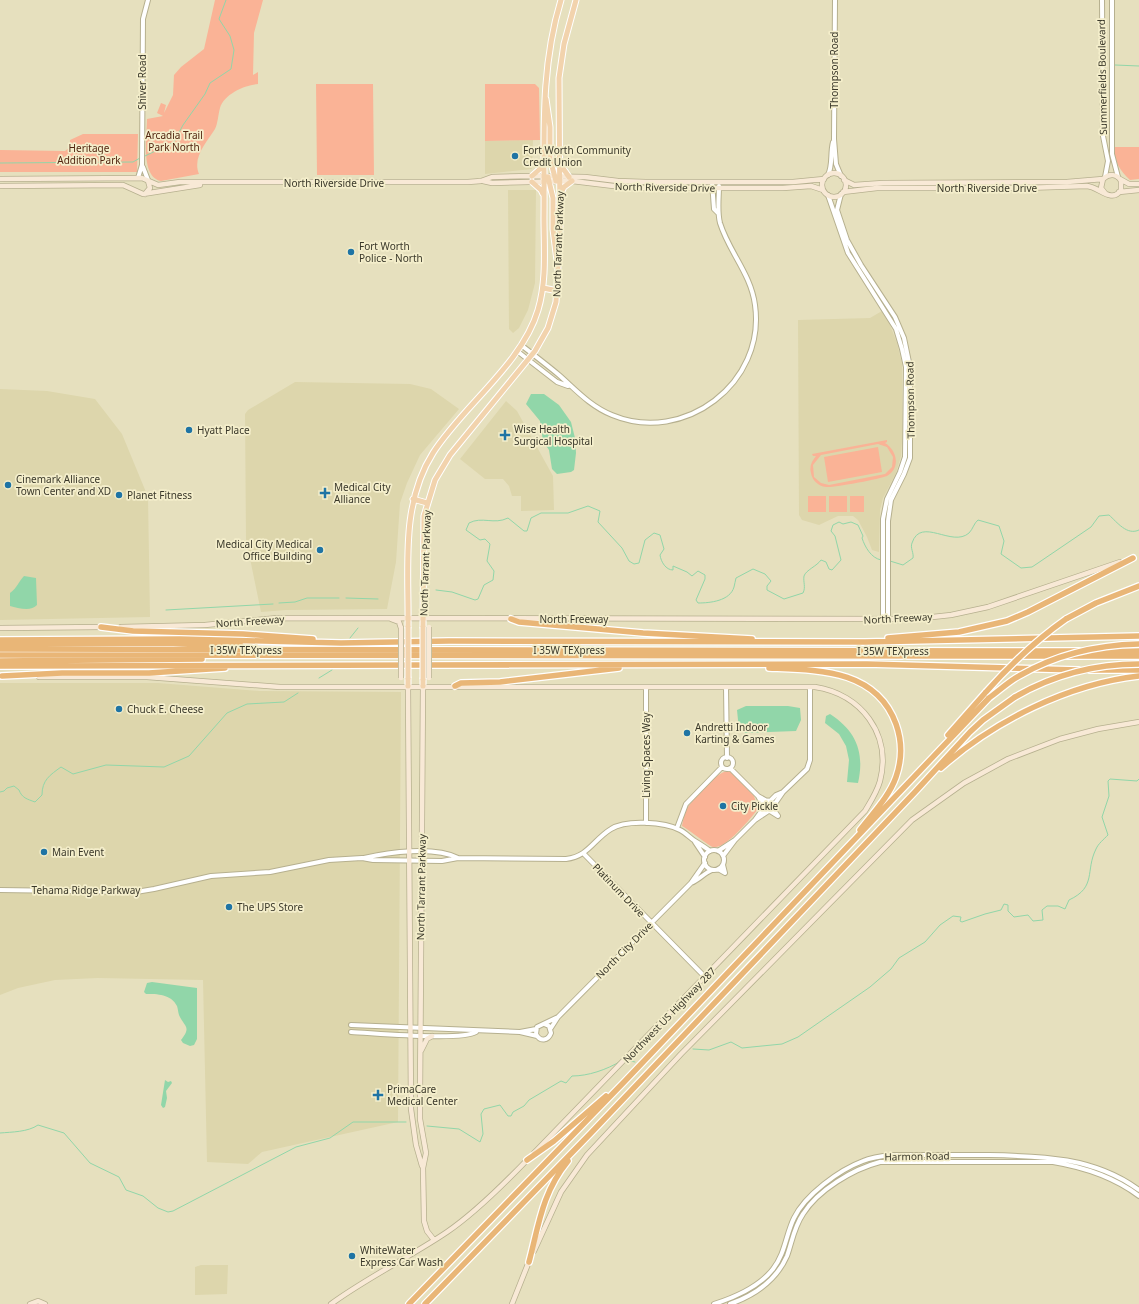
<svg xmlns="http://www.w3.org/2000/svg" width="1139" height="1304" viewBox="0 0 1139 1304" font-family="'Noto Sans',sans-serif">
  <rect width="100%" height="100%" fill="#e6e0be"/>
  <path fill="#ddd6ac" d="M533 140 532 169 485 174V141Z
    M508 190H536L535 283 528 310 519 328 513 333 509 329Z
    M882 311 888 320 897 343 902 364V441L901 456 896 473 883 498 880 510 879 552 872 550 867 537 858 520 853 516H838L819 525 802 520 799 515 798 320 870 318Z
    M295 382 410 384 431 389 459 409 420 455 407 483 400 503 396 562 387 609 286 610 261 612 246 539 245 414 248 410Z
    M0 389 47 391 95 399 122 434 148 497 150 617 0 620Z
    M506 401 517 411 553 476 554 510 521 511V496H512L509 486 503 479H485L460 459Z
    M0 683H158L260 691 401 692 398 1122 262 1152 248 1164 207 1162 203 980 98 978 55 980 18 988 0 995Z
    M201 1265H228L227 1294 195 1295V1267Z"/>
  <path fill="#fab396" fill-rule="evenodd" d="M215 0H263L254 33 253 75 258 72V84C245 85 224 94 220 108 218 115 218 123 215 129 207 142 192 157 199 174L161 181C140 177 147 136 147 119L163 116 157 113 161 103 166 105 164 113 173 95 174 75 181 67 204 49Z
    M316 84H373L374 175H317Z
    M485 84H535L539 88 540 140 485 141Z
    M83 134H138L137 172H0V150L65 151 70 147V140Z
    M1114 147H1139V179L1130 180C1120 171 1114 161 1114 147Z
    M887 440V442L885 443C897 450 901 468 887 476 880 479 833 488 826 487 818 486 812 480 811 473 809 466 812 461 816 456H813L812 454ZM878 444 887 447 893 457 892 467 885 474 829 485 821 483 814 477 813 465 821 455Z
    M878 447 882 472 828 482 824 457Z
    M808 496H826V512H808Z
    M829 496H847V512H829Z
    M850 496H864V512H850Z
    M727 771 731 772 754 796 758 809C751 818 725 850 713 847 709 846 688 829 682 826 683 821 684 815 686 810 693 799 714 774 727 771Z"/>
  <path fill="#91d6a9" d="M531 394H544L559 405 571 422 575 438 576 453 574 470 571 472 557 474 552 469 549 450 543 441 540 421 526 404Z
    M24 576 36 578 37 605C31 612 18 608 10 606V593C17 588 19 581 24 576Z
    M746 706H788L800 708 801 720 796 731 745 733 739 730 737 710Z
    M830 714C856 731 865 752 858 783L847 782 849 760 846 746 839 734 825 723 826 716Z
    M152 982 197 988V1039L194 1045 190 1046 183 1043 181 1040C192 1026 184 1027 179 1015 178 1012 178 1009 177 1006 171 994 157 994 146 994L144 992 147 983Z
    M165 1080 168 1082 171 1081 172 1083 166 1091 167 1098 165 1107 163 1108 161 1105Z"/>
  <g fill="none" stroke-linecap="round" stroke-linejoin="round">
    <path stroke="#91d6a9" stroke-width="1" d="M1115 65 1139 66
      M145 156 174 142 183 125 205 94 210 83 231 69 234 50 230 36 219 19 226 0
      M0 163 133 162 140 158
      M890 561 903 565 913 558C914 553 910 548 912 543 921 516 952 548 969 533 973 529 974 523 978 520L999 526 1004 541 1001 554 1021 568 1032 567 1038 563 1091 527 1099 516 1109 515C1117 522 1127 536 1139 530
      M436 590 452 592 475 600 478 599 484 585 493 580 494 571 487 561 490 544 485 539 480 540 466 530 469 523C482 516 494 525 508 518L524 531H527L531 518 541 513H568L588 506 600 511 598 522 622 548 629 561 634 564 639 563 645 540 654 533 660 535 664 549 660 555C661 562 666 570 673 570V566L687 572 692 576 698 571 705 575V579L696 600 698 603C710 603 730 601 734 587 735 584 735 581 736 578L753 569 765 574 771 581 767 586V590L784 599 803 593C806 587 803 582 804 576 806 570 817 566 821 560L826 562 829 569 832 570 841 560 835 536 831 531 833 525 839 522 843 524 851 522 858 525 863 536 862 538C865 547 871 558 881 560
      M346 598 378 599
      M279 603 295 602 307 598H339
      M166 610 273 604
      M350 638 358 628
      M319 678 332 670
      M0 792 4 791 7 788 14 786 19 790C22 798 27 799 35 802L42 795C42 780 50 775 61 767L73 774 106 765 164 767 189 756 227 713 247 704 284 702 298 693
      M693 1049 709 1050 731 1042 742 1048 782 1044 798 1037 870 987 891 969 899 958 925 942 940 925 953 916 961 917 960 921 962 922 985 914 1001 910 1004 904 1008 905V911L1014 917 1028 915 1033 921 1043 920 1042 910 1047 906H1058L1065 909 1069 900C1097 887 1085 871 1096 849 1098 844 1104 839 1108 835L1102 817 1109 796 1108 781 1110 779 1137 781 1139 779
      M627 1060 635 1062
      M427 1126 459 1129 480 1142 483 1134 481 1114 484 1109 500 1105 508 1116H511L513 1112 524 1106 529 1100 561 1081 566 1083 572 1076C588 1076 606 1070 621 1061
      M0 1133C12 1132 28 1132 38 1125L64 1133 90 1163 119 1177 126 1190 143 1196 158 1208 168 1212 173 1211 296 1147 330 1138 353 1122H406"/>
    <g stroke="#b6b08f" stroke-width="6">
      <path id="tertiary" d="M835 0 834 139 836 164 841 176
        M1102 0 1103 136 1108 161 1105 177
        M1112 0V154L1118 177
        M143 167 148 180
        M828 175C833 165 830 153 833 142
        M138 178 142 165 143 19 148 0
        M712 182 714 209 718 213
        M841 194 837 210 847 240 861 265 895 317 904 338 910 367V458L904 474 891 500 888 521V620
        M828 195 848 253 896 329 902 349 906 367 905 457 900 472 887 499 883 519V620
        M521 345C534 355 547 365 559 375 576 390 590 406 612 415 684 445 766 383 755 305 751 274 729 252 720 223 717 211 719 198 719 186
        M517 351 557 382 568 386
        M646 687V823
        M726 687 727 758
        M721 763a6 6 0 1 1 12 0a6 6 0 1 1-12 0Z
        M730 768 758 796
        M762.5 806a5.5 5.5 0 1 1 11 0a5.5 5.5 0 1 1-11 0Z
        M770 801 776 795 783 792
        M763 805 758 796 767 801
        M774 805 783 792 807 769 810 760V687
        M763 809 755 820 767 812
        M770 811 778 816 773 809
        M677 828 686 804 722 767
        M695 842 705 857
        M704 860a10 10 0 1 1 20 0a10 10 0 1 1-20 0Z
        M718 851 735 840
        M584 854 705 977
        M723 856 735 840 755 820
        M364 858C389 852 434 846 458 858
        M718 869 725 873 723 865
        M691 883C699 880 704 873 712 870
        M0 890 136 892 154 889 211 876 270 872 329 860 362 858 373 860 442 861 458 858 566 859C589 856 593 840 611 829 626 819 665 822 680 830 686 833 690 838 695 841 700 844 705 847 710 851
        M544 1024 549 1026 551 1033C548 1041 540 1042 536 1034L537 1027 558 1017 691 883 705 863
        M351 1025 520 1032
        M551 1028 558 1017
        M536 1029 520 1032 537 1036
        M351 1032C375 1033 461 1041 476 1032
        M714 1304C736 1297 759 1287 773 1269 785 1254 786 1234 794 1218 805 1195 839 1170 863 1161 872 1157 882 1156 893 1155 923 1155 954 1155 984 1155 1039 1156 1093 1156 1139 1190
        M730 1304C755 1295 776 1281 787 1256 792 1242 794 1227 803 1214 818 1190 853 1169 880 1162H1053C1083 1167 1114 1177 1139 1196"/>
    </g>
    <g stroke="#b6b08f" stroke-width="6">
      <path id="secondary" d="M822 185a12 12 0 1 1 24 0a12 12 0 1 1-24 0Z
        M0 179 142 178 158 185 180 182H468L481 181 492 177 532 176 585 177 618 181 646 182H793L824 179
        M1120 179 1129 184H1139
        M844 180 854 185 883 183 1067 182 1103 179
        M483 181 492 183 572 181 630 188H783L811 186 823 190
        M0 186 123 185 143 194 200 185
        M843 192 877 188H1024L1087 186C1099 187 1112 204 1121 190V181C1117 174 1110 173 1103 179L1101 188 1105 193
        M1119 192 1139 190
        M145 194 150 188 148 181
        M391 619 399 622 401 628
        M121 627 205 625 277 618 914 619 951 615 988 607 1120 562
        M0 628 103 627
        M39 677H147L280 687H815C861 694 892 734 880 781 877 792 871 801 865 811L534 1153
        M408 686 411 1109 416 1145 422 1166
        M423 686 420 1097V1119L426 1153 423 1168 424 1221 427 1231 434 1240
        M421 1051 427 1039 432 1036
        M534 1251 561 1192 587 1155 681 1054 912 820 964 783 1008 759 1060 739 1098 729 1139 722
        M30 1304 38 1301 45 1304
        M331 1304C368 1277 410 1257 447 1232 475 1213 505 1183 529 1158
        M512 1304 530 1259"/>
    </g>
    <g stroke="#fff" stroke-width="7">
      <path id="primary" d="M546 99 550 127V159L556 181
        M560 164 569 177
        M532 176 541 168 544 162
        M548 177 553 198V229L557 261
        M532 182 541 190 543 194
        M560 195 564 187 572 181
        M543 288 558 291
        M413 499 427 503
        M408 627C409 569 400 505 433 453 463 406 522 364 538 310 547 280 544 248 544 217 545 143 539 72 561 0
        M423 627 424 516 435 480 450 455 535 351 548 328 556 302 560 230 559 78 564 44 576 0
        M408 678V686
        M423 686V679"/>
    </g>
    <g stroke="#fff" stroke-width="8">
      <path id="motorway" d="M511 619 519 622 643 633 752 639
        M1066 619 1096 603 1139 586
        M101 627 133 631 243 634 313 639
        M888 638 959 632 1007 621 1028 612 1133 558
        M0 640 180 639 341 643 449 641 865 642 1139 636
        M0 644 167 643 241 646
        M0 649 1079 651
        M1091 651H1139
        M0 655 1139 656
        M0 661 202 659
        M0 666 867 664 1078 670
        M769 668C818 670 876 669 896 724 902 741 902 760 896 777 889 797 872 814 860 830
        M1090 670H1139
        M2 676 62 673H149L225 668
        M455 686 461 683 500 682 619 668
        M948 735 986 692
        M941 768C994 721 1068 684 1139 676
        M527 1160 554 1141 606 1096
        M529 1262C539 1224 542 1193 568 1161
        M409 1304 625 1081 989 698
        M425 1304 591 1133 915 792 970 732 983 720 1015 697"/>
    </g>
    <use href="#tertiary" stroke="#fff" stroke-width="4"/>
    <use href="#secondary" stroke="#f8e9d6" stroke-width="4.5"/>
    <use href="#primary" stroke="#f2d3ad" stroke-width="5"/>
    <use href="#motorway" stroke="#e9b677" stroke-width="5.5"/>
    <g stroke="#b6b08f" stroke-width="6" stroke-linecap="butt">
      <path id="secondary-bridge" d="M401 678V628
        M429 678V627"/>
    </g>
    <g stroke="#fff" stroke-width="7" stroke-linecap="butt">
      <path id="primary-bridge" d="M408 678V627
        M423 679V627"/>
    </g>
    <g stroke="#fff" stroke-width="8" stroke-linecap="butt">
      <path id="motorway-bridge" d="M986 692C1011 664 1036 640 1066 619
        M1015 697C1053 675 1095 664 1139 664
        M989 698C999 691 1008 682 1019 676 1055 655 1097 645 1139 644"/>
    </g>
    <use href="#secondary-bridge" stroke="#f8e9d6" stroke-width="4.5"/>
    <use href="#primary-bridge" stroke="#f2d3ad" stroke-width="5"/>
    <use href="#motorway-bridge" stroke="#e9b677" stroke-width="5.5"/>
  </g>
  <g fill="#1f74a4" stroke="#f4eecb" stroke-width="1.5">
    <circle cx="515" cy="156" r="4"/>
    <circle cx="351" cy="252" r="4"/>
    <circle cx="189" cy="430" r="4"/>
    <path d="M503 429h4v4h4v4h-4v4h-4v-4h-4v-4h4z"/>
    <circle cx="8" cy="485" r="4"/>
    <path d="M323 487h4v4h4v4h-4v4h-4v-4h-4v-4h4z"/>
    <circle cx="119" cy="495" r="4"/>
    <circle cx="320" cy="550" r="4"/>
    <circle cx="119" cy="709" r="4"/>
    <circle cx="687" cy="733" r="4"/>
    <circle cx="723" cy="806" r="4"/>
    <circle cx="44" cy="852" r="4"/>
    <circle cx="229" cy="907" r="4"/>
    <path d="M376 1089h4v4h4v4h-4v4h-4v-4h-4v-4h4z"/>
    <circle cx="352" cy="1256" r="4"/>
  </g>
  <g text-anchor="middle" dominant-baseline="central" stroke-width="3.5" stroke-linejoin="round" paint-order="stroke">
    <g font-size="10" fill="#3a382a" stroke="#f4eecb">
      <text transform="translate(834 70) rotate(-90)">Thompson Road</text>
      <text transform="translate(1102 77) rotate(-91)">Summerfields Boulevard</text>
      <text transform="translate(142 82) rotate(-90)">Shiver Road</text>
      <text x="334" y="183">North Riverside Drive</text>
      <text transform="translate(665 187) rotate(1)">North Riverside Drive</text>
      <text x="987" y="188">North Riverside Drive</text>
      <text transform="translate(558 244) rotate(-88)">North Tarrant Parkway</text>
      <text transform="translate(910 400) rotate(-91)">Thompson Road</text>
      <text transform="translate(425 563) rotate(-88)">North Tarrant Parkway</text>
      <text transform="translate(898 618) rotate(-3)">North Freeway</text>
      <text x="574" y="619">North Freeway</text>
      <text transform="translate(250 621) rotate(-4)">North Freeway</text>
      <text x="246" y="650">I 35W TEXpress</text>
      <text x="569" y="650">I 35W TEXpress</text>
      <text x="893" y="651">I 35W TEXpress</text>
      <text transform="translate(646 755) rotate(-90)">Living Spaces Way</text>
      <text transform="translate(421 887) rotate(-89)">North Tarrant Parkway</text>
      <text x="86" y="890">Tehama Ridge Parkway</text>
      <text transform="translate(619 890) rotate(46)">Platinum Drive</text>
      <text transform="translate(624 950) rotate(-45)">North City Drive</text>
      <text transform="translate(669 1015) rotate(-46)">Northwest US Highway 287</text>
      <text transform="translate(917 1156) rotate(-1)">Harmon Road</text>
    </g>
    <g font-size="10" fill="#522510" stroke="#f4eecb">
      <text x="174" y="135">Arcadia Trail<tspan x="174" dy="12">Park North</tspan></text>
      <text x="89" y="148">Heritage<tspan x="89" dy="12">Addition Park</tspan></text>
    </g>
    <g font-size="10" fill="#3a382a" stroke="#f4eecb" text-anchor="start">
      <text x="523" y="150">Fort Worth Community<tspan x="523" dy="12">Credit Union</tspan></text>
      <text x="359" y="246">Fort Worth<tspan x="359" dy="12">Police - North</tspan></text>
      <text x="514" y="429">Wise Health<tspan x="514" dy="12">Surgical Hospital</tspan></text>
      <text x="197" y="430">Hyatt Place</text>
      <text x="16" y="479">Cinemark Alliance<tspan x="16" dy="12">Town Center and XD</tspan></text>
      <text x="334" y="487">Medical City<tspan x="334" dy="12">Alliance</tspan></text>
      <text x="127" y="495">Planet Fitness</text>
      <text x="312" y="544" text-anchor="end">Medical City Medical<tspan x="312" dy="12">Office Building</tspan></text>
      <text x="127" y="709">Chuck E. Cheese</text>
      <text x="695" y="727">Andretti Indoor<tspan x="695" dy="12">Karting &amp; Games</tspan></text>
      <text x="731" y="806">City Pickle</text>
      <text x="52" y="852">Main Event</text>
      <text x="237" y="907">The UPS Store</text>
      <text x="387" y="1089">PrimaCare<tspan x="387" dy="12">Medical Center</tspan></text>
      <text x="360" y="1250">WhiteWater<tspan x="360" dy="12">Express Car Wash</tspan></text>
    </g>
  </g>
</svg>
